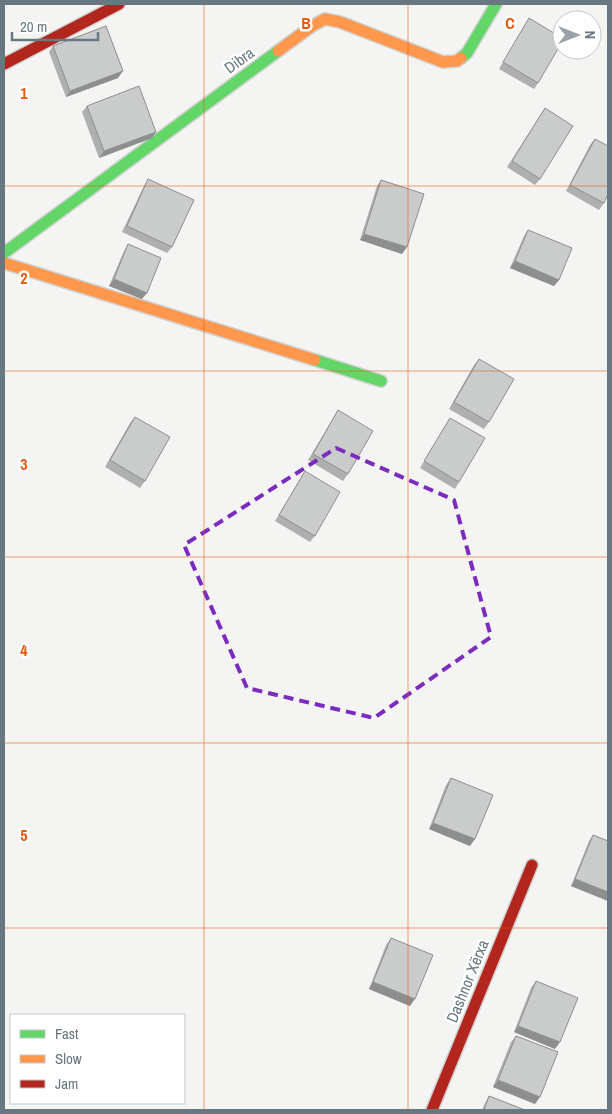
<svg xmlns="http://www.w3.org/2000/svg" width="612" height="1114" viewBox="0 0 612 1114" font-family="'Archivo Narrow',sans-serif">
  <rect width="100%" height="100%" fill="#f4f4f3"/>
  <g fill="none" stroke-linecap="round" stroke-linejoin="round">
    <g stroke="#d0d1d1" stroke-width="14">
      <path id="fast" d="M461 58 467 53 496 4
        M4 253 278 51
        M315 360 381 381"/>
    </g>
    <g stroke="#d0d1d1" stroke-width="14">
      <path id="slow" d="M278 51 312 26 325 19 340 22 443 62 457 61 461 58
        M4 263 315 360"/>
    </g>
    <g stroke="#d0d1d1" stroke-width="14">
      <path id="jam" d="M4 64 119 4
        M432 1110 532 865"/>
    </g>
    <use href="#fast" stroke="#63d668" stroke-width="11"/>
    <use href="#slow" stroke="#ff974d" stroke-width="11"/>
    <use href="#jam" stroke="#b3261e" stroke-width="11"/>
  </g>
  <path fill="#aeafaf" d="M529 18 538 83 534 89 499 69Z
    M53 46 118 78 66 97 49 52Z
    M87 106 156 132 152 138 99 158 82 112Z
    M545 108 540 179 535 185 507 167Z
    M595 139 604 203 599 210 566 191 590 145Z
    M148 179 172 247 167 253 122 232 144 186Z
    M381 180 402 254 360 240 377 186Z
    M528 230 559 280 554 286 510 268 524 236Z
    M128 244 142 299 109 286 124 251Z
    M479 359 489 422 484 429 449 409 474 365Z
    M338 410 348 474 343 481 308 460Z
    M135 417 145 481 140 488 105 467 130 423Z
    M450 418 459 482 455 489 420 468Z
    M305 471 315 536 310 542 275 521Z
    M451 778 470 846 429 829 446 785Z
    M593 835 608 841V901L571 886 589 841Z
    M391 938 410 1006 369 989 386 945Z
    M536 981 555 1049 514 1032 531 988Z
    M516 1036 535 1104 493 1087 511 1042Z
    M489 1096 525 1110H482L485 1103Z"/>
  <path fill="#8d8e8e" d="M123 71 118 78 66 97 70 91Z
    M156 132 152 138 99 158 104 151Z
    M364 234 407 247 402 254 360 240Z
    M515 261 559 280 554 286 510 268Z
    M114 279 147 293 142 299 109 286Z
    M433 823 475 839 470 846 429 829Z
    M575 879 608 892V901L571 886Z
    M373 982 415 999 410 1006 369 989Z
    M518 1026 560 1042 555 1049 514 1032Z
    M498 1080 540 1097 535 1104 493 1087Z"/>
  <path fill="#cacbcb" stroke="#8d8e8e" d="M529 18 562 38V42L538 83 503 62Z
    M106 26 123 71 70 91 53 46Z
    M139 86 156 132 104 151 87 106Z
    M545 108 573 126 540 179 512 161Z
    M595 139 608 146V194L604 203 570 185Z
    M148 179 194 200 172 247 127 226Z
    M381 180 424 194 407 247 364 234Z
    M528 230 572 248 559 280 515 261Z
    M128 244 161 258 147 293 114 279Z
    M479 359 514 379 489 422 454 402Z
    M338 410 373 431 348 474 313 454Z
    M135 417 170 437 145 481 110 460Z
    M450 418 485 438 459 482 424 461Z
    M305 471 340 492 315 536 279 515Z
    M451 778 493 795 475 839 433 823Z
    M593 835 608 841V892L575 879Z
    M391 938 433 955 415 999 373 982Z
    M536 981 578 998 560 1042 518 1026Z
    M516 1036 558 1052 540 1097 498 1080Z
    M489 1096 525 1110H484Z"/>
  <path fill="none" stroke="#7b2cbf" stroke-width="4" stroke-dasharray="10 6" stroke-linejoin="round" d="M336 448 454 500 491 637 374 718 247 688 184 545Z"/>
  <path fill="none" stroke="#e8590c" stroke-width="1" stroke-opacity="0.55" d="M204 4V1110M408 4V1110M4 186H608M4 371H608M4 557H608M4 743H608M4 928H608"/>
  <g text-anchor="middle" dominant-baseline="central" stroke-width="5" stroke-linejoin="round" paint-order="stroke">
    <g font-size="16" fill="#687780" stroke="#fff">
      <text transform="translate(239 60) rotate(-36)">Dibra</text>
      <text transform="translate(467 981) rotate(-68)">Dashnor Xërxa</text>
    </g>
  </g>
  <g font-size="16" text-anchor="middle" font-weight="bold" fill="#e8590c" stroke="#fff" stroke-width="5" stroke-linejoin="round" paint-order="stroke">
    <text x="306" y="29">B</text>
    <text x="510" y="29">C</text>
    <text x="24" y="99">1</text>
    <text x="24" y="284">2</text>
    <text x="24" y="470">3</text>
    <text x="24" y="656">4</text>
    <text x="24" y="841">5</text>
  </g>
  <rect width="612" height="1114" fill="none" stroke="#687780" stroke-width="10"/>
  <rect x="10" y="1014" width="175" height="90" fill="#ffffff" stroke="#c3c9cc"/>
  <rect x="20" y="1030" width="25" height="8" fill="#63d668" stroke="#c3c9cc"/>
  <text x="55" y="1039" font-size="15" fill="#687780">Fast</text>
  <rect x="20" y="1055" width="25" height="8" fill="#ff974d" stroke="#c3c9cc"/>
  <text x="55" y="1064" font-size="15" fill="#687780">Slow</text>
  <rect x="20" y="1080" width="25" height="8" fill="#b3261e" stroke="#c3c9cc"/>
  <text x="55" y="1089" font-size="15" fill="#687780">Jam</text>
  <g transform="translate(577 35) rotate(90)"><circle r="24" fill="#ffffff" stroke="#c3c9cc"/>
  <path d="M0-4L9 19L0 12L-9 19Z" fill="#99a3a8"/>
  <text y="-8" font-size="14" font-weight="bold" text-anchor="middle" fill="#687780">N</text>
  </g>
  <path d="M12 32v8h86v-8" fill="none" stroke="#687780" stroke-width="2.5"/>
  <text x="20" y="32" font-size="15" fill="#687780" stroke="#ffffff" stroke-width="4" paint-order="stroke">20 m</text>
</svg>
